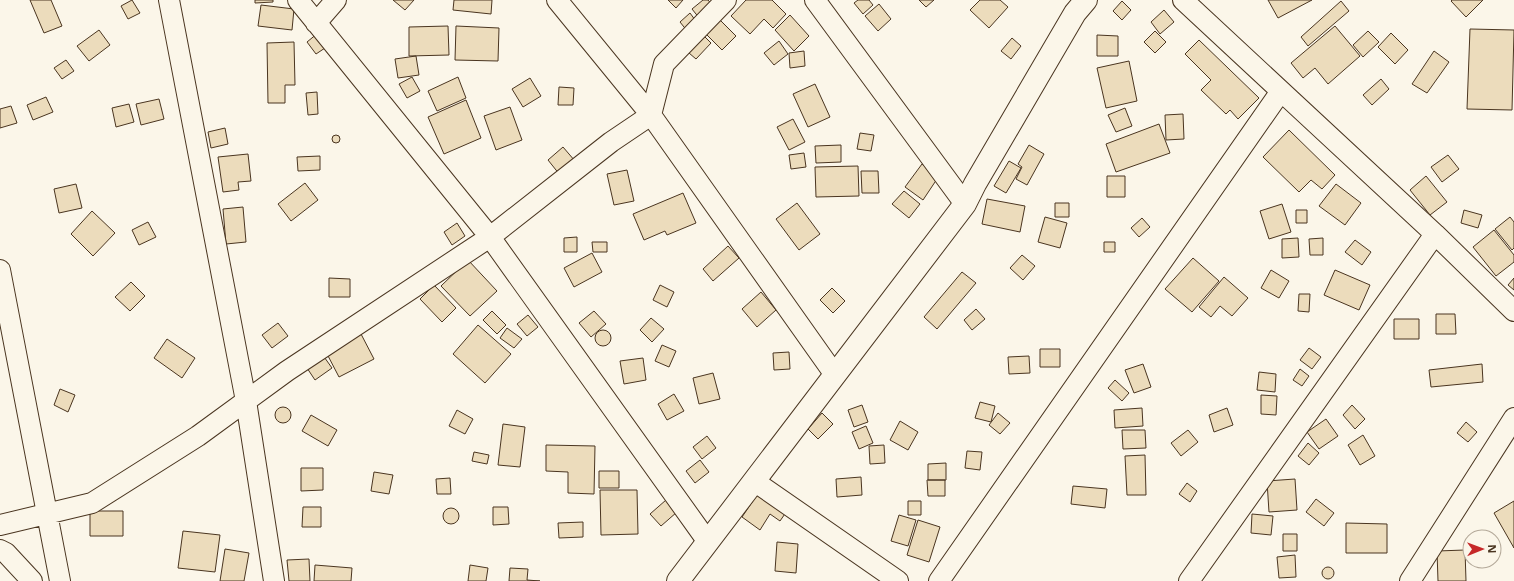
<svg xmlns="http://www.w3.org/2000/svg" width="1514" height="581" viewBox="0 0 1514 581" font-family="'Open Sans',sans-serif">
  <rect width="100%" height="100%" fill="#fbf6e9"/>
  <path fill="#ecdcbc" stroke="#4a3520" d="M30 0H51L62 26 44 33Z
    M132 0 140 13 128 19 121 6Z
    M255 0H273V2L255 3Z
    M393 0H414L405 10Z
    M454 0H492L491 14 453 10Z
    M668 0H683L676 8Z
    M703 0H708L714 7 700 19 692 9Z
    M746 0H772L786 14 773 28 764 19 750 34 731 16Z
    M858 0H869L873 5 863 14 854 3Z
    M919 0H934L926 7Z
    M980 0H1000L1008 7 989 28 970 10Z
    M1268 0H1312L1278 18Z
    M1452 0H1483L1466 17 1451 1Z
    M1122 1 1131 10 1122 20 1113 11Z
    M1341 1 1349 11 1308 46 1301 37Z
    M879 4 891 19 878 31 865 16Z
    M261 5 294 9 292 30 258 26Z
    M1164 10 1174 22 1160 34 1151 22Z
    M690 13 698 24 688 32 680 22Z
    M715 15 736 36 722 50 701 29Z
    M790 15 809 36 794 51 775 30Z
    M448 26 449 55 409 56V27Z
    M456 26 499 28 498 61 455 60Z
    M1335 26 1360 56 1328 84 1315 68 1303 78 1291 63Z
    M1470 29 1514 30 1512 110 1467 109Z
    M99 30 110 45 89 61 77 46Z
    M698 30 711 43 696 59 682 47Z
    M1155 31 1166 42 1155 53 1144 42Z
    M1368 31 1379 42 1363 57 1353 45Z
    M318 33 328 46 316 54 307 42Z
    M1391 33 1408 50 1395 64 1378 47Z
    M1097 35 1118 36V56H1097Z
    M1012 38 1021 46 1011 59 1001 51Z
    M1199 40 1259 98 1238 119 1230 110 1226 114 1201 90 1211 80 1185 54Z
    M779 41 788 54 774 65 764 53Z
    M294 42 295 85H285V103H268L267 43Z
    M804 51 805 66 790 68 789 53Z
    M1434 51 1449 62 1427 93 1412 84Z
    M416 56 419 75 398 78 395 59Z
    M66 60 74 71 62 79 54 68Z
    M1129 61 1137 101 1106 108 1097 68Z
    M412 77 420 91 407 98 399 84Z
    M458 77 466 98 437 111 428 91Z
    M530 78 541 96 523 107 512 89Z
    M1381 79 1389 89 1372 105 1363 95Z
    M815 84 830 117 808 127 793 94Z
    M559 87 574 88 573 105H558Z
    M317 92 318 114 308 115 306 93Z
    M46 97 53 112 33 120 27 105Z
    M159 99 164 119 141 125 136 104Z
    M466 100 481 138 444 154 428 117Z
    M129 104 134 122 116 127 112 108Z
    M11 106 17 123 0 128V109Z
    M510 107 522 140 496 150 484 116Z
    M1125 108 1132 126 1116 132 1108 115Z
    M1183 114 1184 139 1166 140 1165 115Z
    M793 119 805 142 789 150 777 127Z
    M1159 124 1170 153 1116 172 1106 144Z
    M225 128 228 144 211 148 208 132Z
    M1289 130 1335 175 1322 189 1311 180 1299 192 1263 157Z
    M860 133 874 135 871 151 857 149Z
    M332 139a4 4 0 1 1 8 0a4 4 0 1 1-8 0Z
    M841 145V162L816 163 815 146Z
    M1029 145 1044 154 1027 185 1016 179 1022 167 1018 164Z
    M563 147 575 161 560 175 548 160Z
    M804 153 806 167 791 169 789 155Z
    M248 154 251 181 238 182 239 190 223 192 218 157Z
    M1448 155 1459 169 1442 182 1431 167Z
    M320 156V170L298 171 297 157Z
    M1009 161 1021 168 1006 193 994 186Z
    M922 164 939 176 923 200 905 187Z
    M858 166 859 196 816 197 815 167Z
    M627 170 634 201 614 205 607 174Z
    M861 171H878L879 193H862Z
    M1107 176H1125V197H1107Z
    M1426 176 1447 202 1430 215 1410 190Z
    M305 183 318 200 291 221 278 204Z
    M76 184 82 208 59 213 54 189Z
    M1336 184 1361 203 1345 225 1319 206Z
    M904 191 920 204 909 218 892 204Z
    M683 193 696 223 667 235 665 231 644 240 633 214Z
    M987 199 1025 206 1020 232 982 224Z
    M797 203 820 234 799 250 776 219Z
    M1055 203H1069V217H1055Z
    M1282 204 1291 232 1269 239 1260 211Z
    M243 207 246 242 226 244 223 209Z
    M1296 210H1307V223H1296Z
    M1464 210 1482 215 1478 228 1461 223Z
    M92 211 115 233 93 256 71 234Z
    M1045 217 1067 223 1060 248 1038 242Z
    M1510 217 1514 222V248L1512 250 1495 229Z
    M1142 218 1150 227 1139 237 1131 228Z
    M148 222 156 237 139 245 132 230Z
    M457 223 465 236 452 245 444 232Z
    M1494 230 1514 255V262L1496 276 1473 247Z
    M577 237V252H564V238Z
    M1298 238 1299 257 1282 258V239Z
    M1323 238V255H1310L1309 239Z
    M1355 240 1371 252 1362 265 1345 252Z
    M592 242H607V252H593Z
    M1104 242H1115V252H1104Z
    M728 246 739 258 713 281 703 269Z
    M592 253 602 272 574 287 564 268Z
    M1022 255 1035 266 1023 280 1010 268Z
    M1193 258 1219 281 1192 312 1165 289Z
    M468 260 497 291 470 316 441 286Z
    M1271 270 1289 281 1279 298 1261 288Z
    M1335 270 1370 285 1359 310 1324 295Z
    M962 272 976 283 937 329 924 317Z
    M1224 277 1248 298 1232 316 1220 306 1211 317 1199 307Z
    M329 278 350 279V297H329Z
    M1514 278V290L1508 285Z
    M131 282 145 296 130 311 115 297Z
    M434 285 456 308 442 322 420 299Z
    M660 285 674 292 667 307 653 300Z
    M832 288 845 301 833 313 820 300Z
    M761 292 776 310 757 327 742 309Z
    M1299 294H1310L1309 312 1298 311Z
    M976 309 985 319 972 330 964 320Z
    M492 311 506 325 497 334 483 320Z
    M594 311 606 324 591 337 579 323Z
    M1436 314H1455L1456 334H1436Z
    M528 315 538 327 527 336 517 324Z
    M651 318 664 329 652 342 640 330Z
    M1394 319H1419V339H1394Z
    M278 323 288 336 272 348 262 335Z
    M478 325 511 354 485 383 453 354Z
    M507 328 522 339 514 348 500 338Z
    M595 338a8 8 0 1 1 16 0a8 8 0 1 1-16 0Z
    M361 334 374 359 339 377 326 352Z
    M167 339 195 358 182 378 154 358Z
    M662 345 676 351 669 367 655 361Z
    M1309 348 1321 357 1312 369 1300 360Z
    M1040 349H1060V367H1040Z
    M789 352 790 369 774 370 773 353Z
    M322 354 332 368 315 380 305 365Z
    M1029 356 1030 373 1009 374 1008 357Z
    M643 358 646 380 624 384 620 361Z
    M1143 364 1151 387 1134 393 1125 370Z
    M1482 364 1483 382 1431 387 1429 370Z
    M1300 369 1309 376 1302 386 1293 380Z
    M1259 372 1276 374 1275 392 1257 390Z
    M713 373 720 399 699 404 693 378Z
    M1115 380 1129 393 1122 401 1108 388Z
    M60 389 75 395 68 412 54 405Z
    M674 394 684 411 667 420 658 404Z
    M1261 395 1277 396 1276 415 1261 414Z
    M980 402 995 406 991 422 975 418Z
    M862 405 868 422 854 427 848 410Z
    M1352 405 1365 419 1355 429 1343 415Z
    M275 415a8 8 0 1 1 16 0a8 8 0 1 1-16 0Z
    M1142 408 1143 426 1115 428 1114 410Z
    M1227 408 1233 425 1214 432 1209 415Z
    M457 410 473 419 465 434 449 426Z
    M822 413 833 424 818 439 808 429Z
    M998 413 1010 423 1000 434 989 425Z
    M311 415 337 430 328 446 302 431Z
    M1326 419 1338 436 1319 449 1307 432Z
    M900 421 918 432 908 450 890 440Z
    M1466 422 1477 432 1468 442 1457 433Z
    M503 424 525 427 520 467 498 465Z
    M866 426 873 443 859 449 852 432Z
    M1122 430H1145L1146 448 1123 449Z
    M1188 430 1198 442 1181 456 1171 443Z
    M1363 435 1375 456 1360 465 1348 445Z
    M707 436 716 448 702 459 693 447Z
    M1308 443 1319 453 1309 465 1298 456Z
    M546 445 595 446 594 494 568 493V472L546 471Z
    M884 445 885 463 870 464 869 446Z
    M967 451 982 452 980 470 965 468Z
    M474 452 489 455 487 464 472 461Z
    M1145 455 1146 495H1127L1125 456Z
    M700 460 709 472 695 483 686 471Z
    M946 463V480H928V464Z
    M301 468H323V490L301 491Z
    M599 471H619V488H599Z
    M374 472 393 475 389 494 371 491Z
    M861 477 862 495 837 497 836 479Z
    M450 478 451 494H437L436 479Z
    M1295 479 1297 510 1269 512 1267 481Z
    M927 480H945V496H928Z
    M1187 483 1197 491 1190 502 1179 494Z
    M1073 486 1107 489 1105 508 1071 504Z
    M761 489 789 508 780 521 770 514 760 530 742 517Z
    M600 490H637L638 534 601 535Z
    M1316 499 1334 513 1324 526 1306 512Z
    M666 500 677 512 661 526 650 514Z
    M908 501H921V515H908Z
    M1514 501V548L1494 513Z
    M303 507H321V527H302Z
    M493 507H508L509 524 493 525Z
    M443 516a8 8 0 1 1 16 0a8 8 0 1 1-16 0Z
    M90 511H123V536H90Z
    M1252 514 1273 516 1271 535 1251 533Z
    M899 515 916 520 908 546 891 541Z
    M918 520 940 527 929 562 907 555Z
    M583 522V537L559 538 558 523Z
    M1346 523 1387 524V553H1346Z
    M183 531 220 535 215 572 178 568Z
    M1283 534H1297V551H1283Z
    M777 542 798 544 796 573 775 571Z
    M225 549 249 553 244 581H220Z
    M1465 550 1466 581H1438L1437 551Z
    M1295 555 1296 577 1279 578 1277 557Z
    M309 559 310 581H289L287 560Z
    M315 565 352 568 351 581H314Z
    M470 565 488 568 486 581H468Z
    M1322 573a6 6 0 1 1 12 0a6 6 0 1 1-12 0Z
    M510 568 528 569 527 580 540 581H509Z"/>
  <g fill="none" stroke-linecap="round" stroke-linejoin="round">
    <g stroke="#4a3520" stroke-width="22">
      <path id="minor" d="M169 0 246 401 274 581
        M298 0 490 237 708 542
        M557 0 651 115 835 375
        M815 0 965 204
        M1183 0 1435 234 1514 311
        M316 23 336 0
        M0 270 60 581
        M754 481 898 581
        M0 525 92 503 198 436 287 371 490 237 611 142 651 115 664 64 726 0
        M0 550 6 553 32 581
        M939 581 1281 91
        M1189 581 1435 234
        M1410 581 1514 418"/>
    </g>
    <g stroke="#4a3520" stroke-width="24">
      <path id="tertiary" d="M678 581 965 204 975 184 1075 13 1086 0"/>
    </g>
    <use href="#minor" stroke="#fbf6e9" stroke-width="20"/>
    <use href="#tertiary" stroke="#fbf6e9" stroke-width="22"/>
  </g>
  <g transform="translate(1482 549) rotate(89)"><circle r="19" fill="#fbf6e9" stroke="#b4a999"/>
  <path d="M0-3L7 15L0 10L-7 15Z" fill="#c62828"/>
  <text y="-6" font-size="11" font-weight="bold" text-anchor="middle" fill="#4a3520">N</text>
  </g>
</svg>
